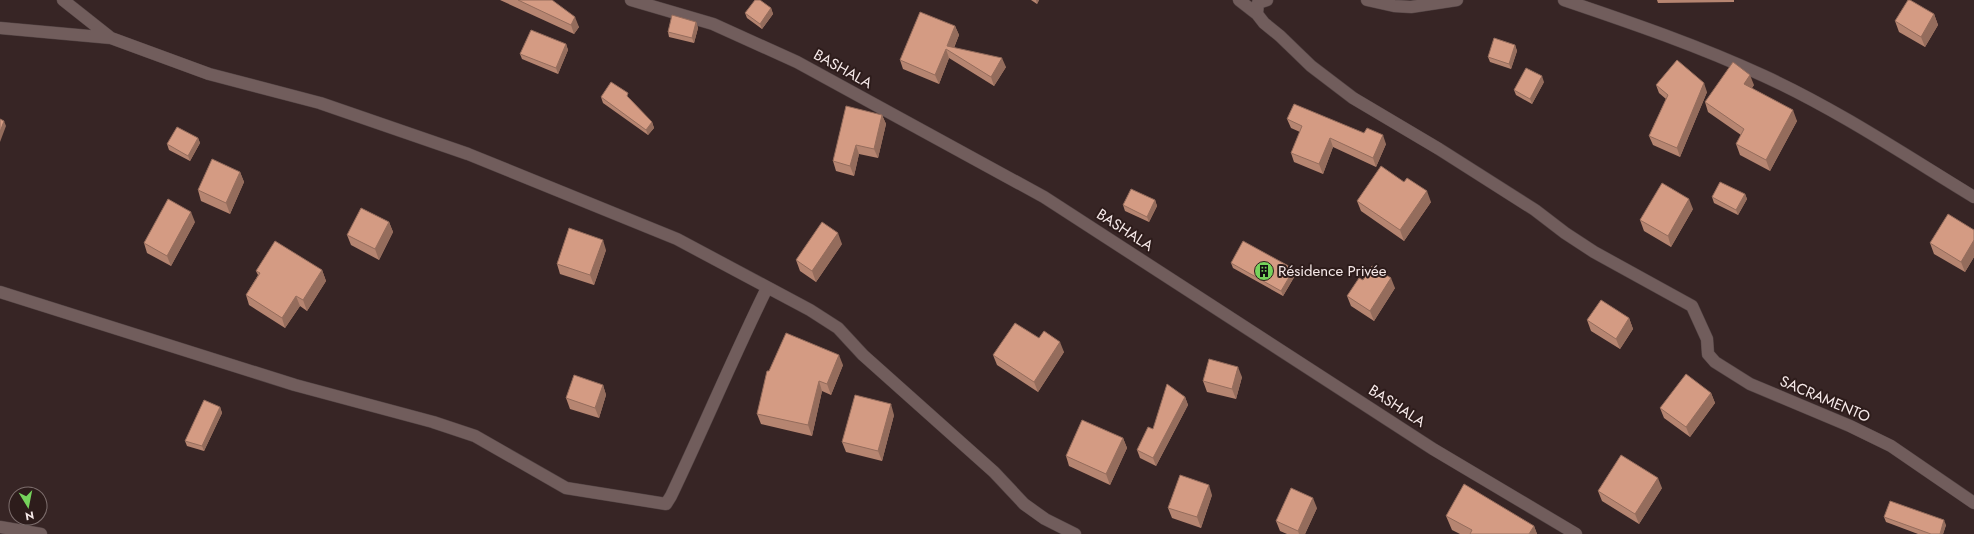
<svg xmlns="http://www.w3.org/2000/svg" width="1974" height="534" viewBox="0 0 1974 534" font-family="Jost,sans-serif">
  <rect width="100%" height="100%" fill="#372525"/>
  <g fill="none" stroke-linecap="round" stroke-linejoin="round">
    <g stroke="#524343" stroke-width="13">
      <path id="street" d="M63 0 111 38 209 74 320 103 468 154 677 239 810 310 838 328 863 355 994 472 1024 504 1045 519 1075 534
        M631 0 713 24 797 62 1044 197 1433 449 1576 534
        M1239 0 1257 14
        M1267 0 1258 3 1257 14 1264 23 1280 36 1311 66 1353 98 1439 149 1535 210 1565 233 1594 252 1692 306 1707 339 1708 354 1715 362 1750 384 1850 426 1891 446 1974 503
        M1367 0 1394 6 1411 7 1457 0
        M1564 0C1632 23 1699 46 1764 76 1838 110 1905 155 1974 197
        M0 28 111 38
        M0 292 295 385 433 422 475 436 566 488 666 504 671 496C704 427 733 357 767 288
        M0 527 41 534"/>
    </g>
    <use href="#street" stroke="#715d5c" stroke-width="12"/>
  </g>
  <path fill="#b68571" d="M500 0H552L579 27 574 34Z
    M1031 0H1039L1037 4Z
    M1657 0H1734V2L1658 3Z
    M771 8 773 14 762 29 747 18 745 13Z
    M1934 14 1938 25 1925 47 1899 32 1895 21Z
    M696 22 698 28 694 43 669 37 668 32Z
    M955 26 959 35 954 48 1006 67 994 86 949 58 939 84 903 69 900 60Z
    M566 44 568 50 558 74 522 59 520 54Z
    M1515 45 1517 51 1511 69 1490 62 1488 57Z
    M1544 82 1532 104 1516 95 1514 90Z
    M1656 85 1707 92 1680 157 1653 145 1649 136 1666 99 1659 93Z
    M1754 85 1752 88 1797 121 1770 171 1740 155 1736 144 1741 135 1708 112 1705 102Z
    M601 97 630 99 652 122 654 128 648 135 603 103Z
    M882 115 886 124 878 158 859 154 854 176 836 171 833 161Z
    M1287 119 1386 144 1376 167 1333 147 1323 174 1294 162 1291 153 1300 132 1291 128Z
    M198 138 200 143 190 161 169 150 167 144Z
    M240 172 244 182 230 214 201 201 198 190Z
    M1745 194 1747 199 1738 215 1714 203 1712 197Z
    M1155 200 1157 206 1149 222 1125 211 1123 205Z
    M1357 201 1431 202 1404 241 1361 211Z
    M1693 209 1671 247 1644 231 1640 220Z
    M195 222 171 266 147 253 144 243Z
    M389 222 393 232 379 260 351 245 347 235Z
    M1974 230V257L1965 272 1934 254 1930 243Z
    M842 244 816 282 800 271 796 260Z
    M606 250 594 285 560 274 557 264Z
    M1231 263 1296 274 1283 296 1233 268Z
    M322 270 326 281 307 311 300 306 285 328 249 305 246 295 258 275 256 271Z
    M1363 280 1395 288 1374 321 1351 306 1347 296Z
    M1629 318 1633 329 1620 349 1591 331 1587 320Z
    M1039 338 1064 352 1038 392 997 365 993 355Z
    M843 365 831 395 822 391 812 436 761 424 757 414 769 371Z
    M1242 377 1236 399 1207 392 1203 381Z
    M603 385 606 395 599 418 570 409 566 398Z
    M1711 393 1715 403 1690 437 1664 418 1660 408Z
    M1185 397 1188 405 1156 466 1140 458 1137 450 1153 429Z
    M220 407 222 413 204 451 187 446 185 441Z
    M894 415 882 461 846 452 842 442Z
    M1123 438 1127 448 1110 485 1069 466 1066 456Z
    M1662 488 1639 524 1602 501 1598 491Z
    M1212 495 1201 528 1172 518 1168 508Z
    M1317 508 1305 534H1287L1280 531 1276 521Z
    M1446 516 1534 526 1537 534H1460L1452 530Z
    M1884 517 1946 525 1943 534H1918L1886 522Z"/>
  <path fill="#946c5c" d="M1036 0H1039L1037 4Z
    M771 8 773 14 762 29 760 24Z
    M1934 14 1938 25 1925 47 1921 37Z
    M575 17 579 27 574 34 571 25Z
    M696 22 698 28 694 43 692 38Z
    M955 26 959 35 952 52 947 46Z
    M566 44 568 50 558 74 556 68Z
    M1515 45 1517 51 1511 69 1509 64Z
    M946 49 949 58 939 84 935 75Z
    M1002 58 1006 67 994 86 991 77Z
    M1750 75 1754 85 1747 94 1744 84Z
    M1542 76 1544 82 1532 104 1530 99Z
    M1704 83 1707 92 1680 157 1677 148Z
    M1793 110 1797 121 1770 171 1766 160Z
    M882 115 886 124 878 158 874 149Z
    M4 121 6 126 0 142V132Z
    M652 122 654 128 648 135 646 130Z
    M1383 135 1386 144 1376 167 1373 158Z
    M198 138 200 143 190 161 188 156Z
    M1330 138 1333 147 1323 174 1319 164Z
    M856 145 859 154 854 176 850 166Z
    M240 172 244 182 230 214 226 203Z
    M1427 191 1431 202 1404 241 1400 230Z
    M1745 194 1747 199 1738 215 1736 210Z
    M1689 199 1693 209 1671 247 1668 236Z
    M1155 200 1157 206 1149 222 1147 217Z
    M191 212 195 222 171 266 167 256Z
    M389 222 393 232 379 260 375 249Z
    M838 233 842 244 816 282 812 271Z
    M603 240 606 250 594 285 590 275Z
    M1974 240V257L1965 272 1961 262Z
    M1294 269 1296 274 1283 296 1281 291Z
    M322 270 326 281 307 311 303 300Z
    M1391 278 1395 288 1374 321 1370 311Z
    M296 296 300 306 285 328 282 318Z
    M1629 318 1633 329 1620 349 1616 339Z
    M1060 342 1064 352 1038 392 1034 382Z
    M839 355 843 365 831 395 827 384Z
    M1238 367 1242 377 1236 399 1232 389Z
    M819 381 822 391 812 436 808 425Z
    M603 385 606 395 599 418 595 408Z
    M1711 393 1715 403 1690 437 1686 427Z
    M1185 397 1188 405 1156 466 1153 458Z
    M891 404 894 415 882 461 878 451Z
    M220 407 222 413 204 451 202 446Z
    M1123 438 1127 448 1110 485 1106 474Z
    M1658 478 1662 488 1639 524 1635 514Z
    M1209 485 1212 495 1201 528 1197 517Z
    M1313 498 1317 508 1305 534H1299L1298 531Z
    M1944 520 1946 525 1943 534H1940Z
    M1534 526 1537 534H1529Z"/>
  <path fill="#d49b83" stroke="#946c5c" d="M518 0H552L575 17 571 25Z
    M755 0H760L771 8 760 24 745 13Z
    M1908 0H1910L1934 14 1921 37 1895 21Z
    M920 12 955 26 947 46 1002 58 991 77 946 49 935 75 900 60Z
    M672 15 696 22 692 38 668 32Z
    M531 30 566 44 556 68 520 54Z
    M1494 38 1515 45 1509 64 1488 57Z
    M1677 60 1704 83 1677 148 1649 136 1668 95 1656 85Z
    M1733 62 1750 75 1744 84 1793 110 1766 160 1736 144 1744 129 1705 102Z
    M1526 68 1542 76 1530 99 1514 90Z
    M611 82 628 93 627 96 652 122 646 130 601 97Z
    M1294 104 1364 133 1367 128 1383 135 1373 158 1330 138 1319 164 1291 153 1302 126 1287 119Z
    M846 106 882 115 874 149 856 145 850 166 833 161Z
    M0 119 4 121 0 132Z
    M177 127 198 138 188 156 167 144Z
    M212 159 240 172 226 203 198 190Z
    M1381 166 1404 182 1407 178 1427 191 1400 230 1357 201Z
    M1720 182 1745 194 1736 210 1712 197Z
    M1662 183 1689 199 1668 236 1640 220Z
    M1131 189 1155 200 1147 217 1123 205Z
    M168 199 191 212 167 256 144 243Z
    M361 208 389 222 375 249 347 235Z
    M1948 214 1974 230V240L1961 262 1930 243Z
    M822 222 838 233 812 271 796 260Z
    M569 228 603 240 590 275 557 264Z
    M275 241 322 270 303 300 296 296 282 318 246 295 260 273 256 271Z
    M1243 241 1294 269 1281 291 1231 263Z
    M1372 266 1391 278 1370 311 1347 296 1359 278 1363 280Z
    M1601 300 1629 318 1616 339 1587 320Z
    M1015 323 1039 338 1044 331 1060 342 1034 382 993 355Z
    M786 333 839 355 827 384 819 381 808 425 757 414 767 371H769Z
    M1209 359 1238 367 1232 389 1203 381Z
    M1686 374 1711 393 1686 427 1660 408Z
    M574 375 603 385 595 408 566 398Z
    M1167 384 1185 397 1153 458 1137 450 1148 427 1153 429Z
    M855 395 891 404 878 451 842 442Z
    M204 400 220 407 202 446 185 441Z
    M1082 420 1123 438 1106 474 1066 456Z
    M1621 455 1658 478 1635 514 1598 491Z
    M1180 475 1209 485 1197 517 1168 508Z
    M1464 484 1534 526 1529 534H1470L1472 530 1446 516Z
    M1291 488 1313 498 1298 531 1276 521Z
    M1890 501 1944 520 1940 534H1931L1884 517Z"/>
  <defs>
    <g id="building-disc" transform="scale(1)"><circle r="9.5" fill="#75d25b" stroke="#2d1c1b"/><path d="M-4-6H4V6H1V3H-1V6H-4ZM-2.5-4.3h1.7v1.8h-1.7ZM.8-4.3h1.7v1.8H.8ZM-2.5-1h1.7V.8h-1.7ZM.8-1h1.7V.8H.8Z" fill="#111"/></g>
  </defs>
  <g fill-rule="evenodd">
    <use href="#building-disc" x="1264" y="271"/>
  </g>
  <g text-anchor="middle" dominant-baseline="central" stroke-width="4" stroke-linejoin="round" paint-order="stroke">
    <g font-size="15" fill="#f6e9e9" stroke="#2d1c1b">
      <text transform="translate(843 69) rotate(29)">BASHALA</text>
      <text transform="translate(1125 230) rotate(33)">BASHALA</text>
      <text transform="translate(1825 399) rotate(23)">SACRAMENTO</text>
      <text transform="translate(1397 406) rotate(33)">BASHALA</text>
    </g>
    <g font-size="15" fill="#f6e9e9" stroke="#2d1c1b" text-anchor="start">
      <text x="1278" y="271">Résidence Privée</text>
    </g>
  </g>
  <g transform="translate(28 506) rotate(170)"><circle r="19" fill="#2d1c1b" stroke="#7d6e6d"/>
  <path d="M0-3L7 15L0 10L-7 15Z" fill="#75d25b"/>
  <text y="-6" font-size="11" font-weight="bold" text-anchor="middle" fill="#f6e9e9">N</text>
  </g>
</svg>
